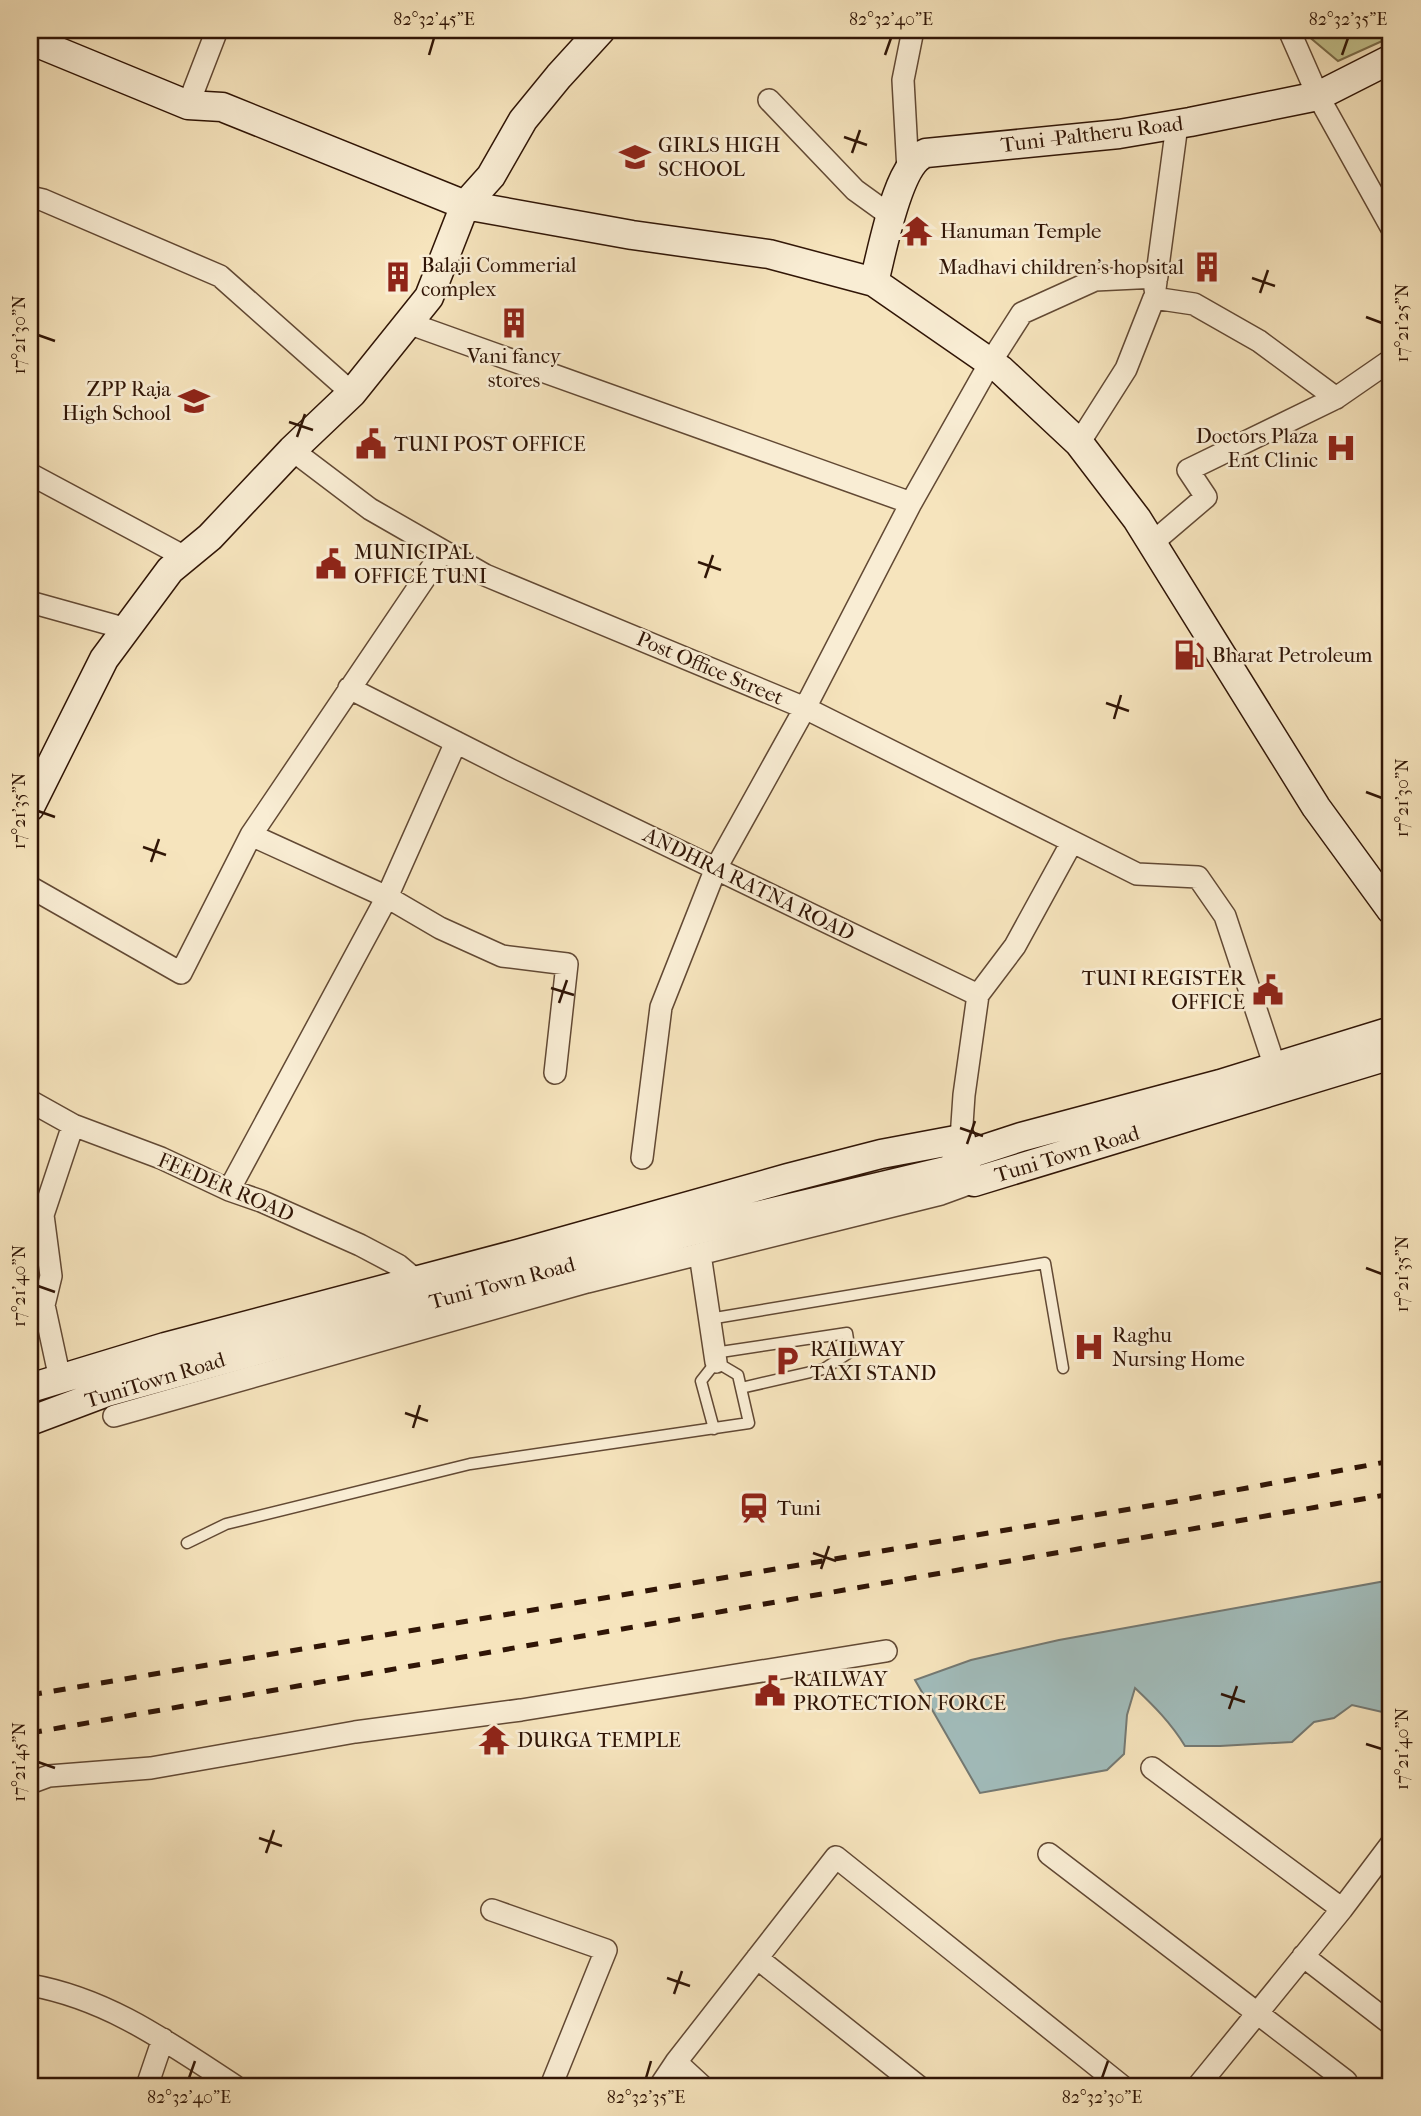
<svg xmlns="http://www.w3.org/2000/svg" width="1421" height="2116" viewBox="0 0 1421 2116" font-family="'IM FELL French Canon',serif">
  <rect width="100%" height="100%" fill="#f6e4bd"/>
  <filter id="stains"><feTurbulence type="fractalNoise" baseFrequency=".00286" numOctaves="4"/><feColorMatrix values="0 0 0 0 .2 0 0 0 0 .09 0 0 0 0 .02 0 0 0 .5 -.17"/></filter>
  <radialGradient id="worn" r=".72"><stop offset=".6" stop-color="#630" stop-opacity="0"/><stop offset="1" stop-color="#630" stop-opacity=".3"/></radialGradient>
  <path fill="#c3c28d" stroke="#7a6c4a" stroke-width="2" d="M1301 30H1391V37L1338 61Z"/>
  <path fill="#a1bcbb" stroke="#747973" stroke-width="2" d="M1391 1580V1714L1352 1705 1334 1718 1314 1722 1292 1742 1220 1746H1185C1171 1723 1154 1706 1135 1688L1127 1715 1124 1754 1107 1770 980 1793 915 1680 971 1660 1059 1640Z"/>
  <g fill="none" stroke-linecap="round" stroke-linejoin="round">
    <g stroke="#624934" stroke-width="13">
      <path id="lane" d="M709 1319 1045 1263 1063 1368
        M714 1353 847 1333 850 1352 824 1369 741 1388
        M187 1543 226 1524 470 1464 749 1423 738 1375 716 1362 701 1381 714 1429"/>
    </g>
    <g stroke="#624934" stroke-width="24">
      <path id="street" d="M1289 30 1318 96 1391 227
        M769 100 855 190 891 216
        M188 105 217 30
        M908 171 903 80 913 30
        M30 197 43 200 220 276 352 393
        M1155 289 1177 125
        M408 323 911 503
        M1079 443 1126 369 1154 298 1194 304 1259 341 1336 398
        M292 450 370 509 485 575 805 708 1137 874 1198 877 1225 916 1275 1067
        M30 474 185 557
        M1152 543 1206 497 1188 470 1336 398 1391 360
        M443 551 251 835 387 897 440 928 502 956 567 964 555 1073
        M30 602 127 629
        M30 887 181 973 251 835
        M978 995 1015 946 1072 842
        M30 1101 73 1125 161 1158 229 1190 261 1201 360 1245 398 1265 417 1281
        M642 1158 661 1007 716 868 805 708 911 503 990 363 1022 313 1095 280 1157 277
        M229 1190 387 897 456 742
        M43 1215 73 1125
        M30 1216 43 1215 51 1276 44 1305 60 1379
        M700 1254 716 1362
        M114 1416 587 1282 941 1194 974 1182 961 1139 964 1095 978 995 511 770 349 688
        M1152 1768 1342 1909
        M30 1783 49 1776 151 1768 355 1732 521 1710 886 1651
        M1049 1854 1346 2081
        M492 1910 606 1950 551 2086
        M1303 1956 1391 2024
        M757 1958 918 2086
        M30 1985C109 1999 169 2043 235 2086
        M676 2062 702 2086
        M147 2086 163 2039
        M660 2086 676 2062 836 1857 1122 2086
        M1198 2086 1342 1909 1391 1844"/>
    </g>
    <g stroke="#301506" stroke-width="31">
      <path id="secondary" d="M30 40 188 105 222 107 465 205 632 235 769 254 874 282 1001 370 1079 443 1137 519 1316 807 1391 910
        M874 282C882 253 897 163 926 153L1119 134 1190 122 1318 96 1391 59
        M30 807 104 659 170 570 210 537 292 450 352 393 429 297 465 205 491 176 523 120 559 76 601 30
        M949 1170 974 1182 1391 1055
        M30 1388 165 1347 521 1253 788 1178 881 1154 961 1139
        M30 1421 107 1392 681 1234 949 1170 966 1155 1021 1137 1220 1084 1391 1031"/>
    </g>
    <use href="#lane" stroke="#f9edd4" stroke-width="10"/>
    <use href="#street" stroke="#f9edd4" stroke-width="21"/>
    <use href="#secondary" stroke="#f9edd4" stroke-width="28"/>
    <path stroke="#301506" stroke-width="5" stroke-dasharray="12 12" stroke-linecap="butt" d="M30 1695 1172 1502 1391 1461
      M30 1733 1391 1494"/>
  </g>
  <path fill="none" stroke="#301506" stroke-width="2.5" d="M429 55 434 38M885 55 891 38M1342 55 1348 38M844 137 867 145M852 153 860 130M1252 278 1275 286M1260 293 1268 270M1366 317 1382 323M38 335 55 341M289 422 313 430M297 437 305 414M698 562 721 570M705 578 713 555M1106 703 1129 711M1114 719 1121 695M1366 792 1382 798M38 811 55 817M143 847 166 855M151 862 159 839M551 988 574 995M559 1003 567 980M960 1128 983 1136M967 1144 975 1121M1366 1268 1382 1274M38 1286 55 1292M405 1413 428 1421M413 1428 420 1405M813 1553 836 1561M821 1569 829 1546M1221 1694 1245 1702M1229 1709 1237 1686M1366 1744 1382 1749M38 1762 55 1768M259 1838 282 1846M266 1853 274 1830M667 1978 690 1986M674 1994 682 1971M189 2078 195 2061M646 2078 651 2061M1102 2078 1108 2061"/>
  <defs>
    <g id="school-bare" transform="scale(2.415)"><path d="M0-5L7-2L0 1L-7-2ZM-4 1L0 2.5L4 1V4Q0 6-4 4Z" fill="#8f2418" stroke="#f9edd4" stroke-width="2.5" paint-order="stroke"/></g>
    <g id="temple-bare" transform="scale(2.415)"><path d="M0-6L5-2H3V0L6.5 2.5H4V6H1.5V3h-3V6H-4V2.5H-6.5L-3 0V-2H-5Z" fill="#8f2418" stroke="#f9edd4" stroke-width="2.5" paint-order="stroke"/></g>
    <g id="building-bare" transform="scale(2.415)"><path d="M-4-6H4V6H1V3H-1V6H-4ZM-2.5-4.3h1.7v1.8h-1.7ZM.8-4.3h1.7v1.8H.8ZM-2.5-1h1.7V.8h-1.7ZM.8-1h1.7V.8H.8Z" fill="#8f2418" stroke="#f9edd4" stroke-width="2.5" paint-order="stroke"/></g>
    <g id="civic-bare" transform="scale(2.415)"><path d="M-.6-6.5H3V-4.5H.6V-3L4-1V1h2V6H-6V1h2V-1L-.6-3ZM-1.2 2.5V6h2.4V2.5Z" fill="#8f2418" stroke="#f9edd4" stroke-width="2.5" paint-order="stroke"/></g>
    <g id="hospital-bare" transform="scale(2.415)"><path d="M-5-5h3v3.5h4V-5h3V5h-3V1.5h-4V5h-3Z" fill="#8f2418" stroke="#f9edd4" stroke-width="2.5" paint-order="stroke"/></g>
    <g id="fuel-bare" transform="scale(2.415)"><path d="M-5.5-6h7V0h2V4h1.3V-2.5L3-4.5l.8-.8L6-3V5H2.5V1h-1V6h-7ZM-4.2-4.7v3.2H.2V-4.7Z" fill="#8f2418" stroke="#f9edd4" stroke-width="2.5" paint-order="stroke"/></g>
    <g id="parking-bare" transform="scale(2.415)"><path d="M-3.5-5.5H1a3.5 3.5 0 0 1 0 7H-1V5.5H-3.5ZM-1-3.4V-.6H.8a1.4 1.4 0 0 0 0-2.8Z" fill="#8f2418" stroke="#f9edd4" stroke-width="2.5" paint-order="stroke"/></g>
    <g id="station-bare" transform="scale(2.415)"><path d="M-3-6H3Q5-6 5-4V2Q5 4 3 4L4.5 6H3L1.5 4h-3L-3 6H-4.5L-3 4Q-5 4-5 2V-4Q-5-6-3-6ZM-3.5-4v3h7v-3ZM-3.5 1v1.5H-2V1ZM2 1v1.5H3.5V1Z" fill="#8f2418" stroke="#f9edd4" stroke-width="2.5" paint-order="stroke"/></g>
  </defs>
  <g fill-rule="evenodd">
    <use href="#school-bare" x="635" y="157"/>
    <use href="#temple-bare" x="917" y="231"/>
    <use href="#building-bare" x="1207" y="267"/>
    <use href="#building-bare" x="398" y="277"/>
    <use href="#building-bare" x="514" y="323"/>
    <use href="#school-bare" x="194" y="401"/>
    <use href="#civic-bare" x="371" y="444"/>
    <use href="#hospital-bare" x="1341" y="448"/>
    <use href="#civic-bare" x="331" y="564"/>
    <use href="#fuel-bare" x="1189" y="655"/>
    <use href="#civic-bare" x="1268" y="990"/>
    <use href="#hospital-bare" x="1089" y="1347"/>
    <use href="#parking-bare" x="787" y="1361"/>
    <use href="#station-bare" x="754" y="1508"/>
    <use href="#civic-bare" x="770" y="1691"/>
    <use href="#temple-bare" x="494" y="1740"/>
  </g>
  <g text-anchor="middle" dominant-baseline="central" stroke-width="5" stroke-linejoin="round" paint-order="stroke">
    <g font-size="21" fill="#301506" stroke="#f9edd4">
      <text transform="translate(1092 134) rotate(-7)">Tuni -Paltheru Road</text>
      <text transform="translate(710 668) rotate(23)">Post Office Street</text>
      <text transform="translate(749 884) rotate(26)">ANDHRA RATNA ROAD</text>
      <text transform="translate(1067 1154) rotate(-17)">Tuni Town Road</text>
      <text transform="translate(226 1187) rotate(23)">FEEDER ROAD</text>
      <text transform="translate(502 1283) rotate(-15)">Tuni Town Road</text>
      <text transform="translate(155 1380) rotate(-17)">TuniTown Road</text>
    </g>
    <g font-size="21" fill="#301506" stroke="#f9edd4" text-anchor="start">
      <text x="658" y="145">GIRLS HIGH<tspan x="658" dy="24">SCHOOL</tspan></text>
      <text x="940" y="231">Hanuman Temple</text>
      <text x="421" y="265">Balaji Commerial<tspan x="421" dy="24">complex</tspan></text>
      <text x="1184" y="267" text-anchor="end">Madhavi children's hopsital</text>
      <text x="514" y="356" text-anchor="middle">Vani fancy<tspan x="514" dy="24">stores</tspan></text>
      <text x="171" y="389" text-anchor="end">ZPP Raja<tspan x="171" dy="24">High School</tspan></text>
      <text x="1318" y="436" text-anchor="end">Doctors Plaza<tspan x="1318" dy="24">Ent Clinic</tspan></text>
      <text x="394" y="444">TUNI POST OFFICE</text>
      <text x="354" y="552">MUNICIPAL<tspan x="354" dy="24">OFFICE TUNI</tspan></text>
      <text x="1212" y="655">Bharat Petroleum</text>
      <text x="1245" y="978" text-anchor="end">TUNI REGISTER<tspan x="1245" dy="24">OFFICE</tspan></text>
      <text x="1112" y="1335">Raghu<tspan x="1112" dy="24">Nursing Home</tspan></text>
      <text x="810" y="1349">RAILWAY<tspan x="810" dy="24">TAXI STAND</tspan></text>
      <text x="777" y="1508">Tuni</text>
      <text x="793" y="1679">RAILWAY<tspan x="793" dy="24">PROTECTION FORCE</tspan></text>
      <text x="517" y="1740">DURGA TEMPLE</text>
    </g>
  </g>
  <rect width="1421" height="2116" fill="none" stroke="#f6e4bd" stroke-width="77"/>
  <rect x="38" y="38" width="1344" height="2040" fill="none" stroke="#301506" stroke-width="2.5"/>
  <g font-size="18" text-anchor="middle" fill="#301506">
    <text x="434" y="25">82°32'45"E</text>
    <text x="891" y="25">82°32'40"E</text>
    <text x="1348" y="25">82°32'35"E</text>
    <text transform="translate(1402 323) rotate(-90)" y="6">17°21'25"N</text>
    <text transform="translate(19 335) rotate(-90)" y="6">17°21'30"N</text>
    <text transform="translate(1402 798) rotate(-90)" y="6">17°21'30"N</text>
    <text transform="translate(19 811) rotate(-90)" y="6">17°21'35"N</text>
    <text transform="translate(1402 1274) rotate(-90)" y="6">17°21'35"N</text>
    <text transform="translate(19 1286) rotate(-90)" y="6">17°21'40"N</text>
    <text transform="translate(1402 1749) rotate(-90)" y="6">17°21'40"N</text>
    <text transform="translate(19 1762) rotate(-90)" y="6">17°21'45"N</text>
    <text x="189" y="2103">82°32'40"E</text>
    <text x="646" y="2103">82°32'35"E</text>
    <text x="1102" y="2103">82°32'30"E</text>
  </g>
  <rect width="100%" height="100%" filter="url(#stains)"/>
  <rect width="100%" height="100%" fill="url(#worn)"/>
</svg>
